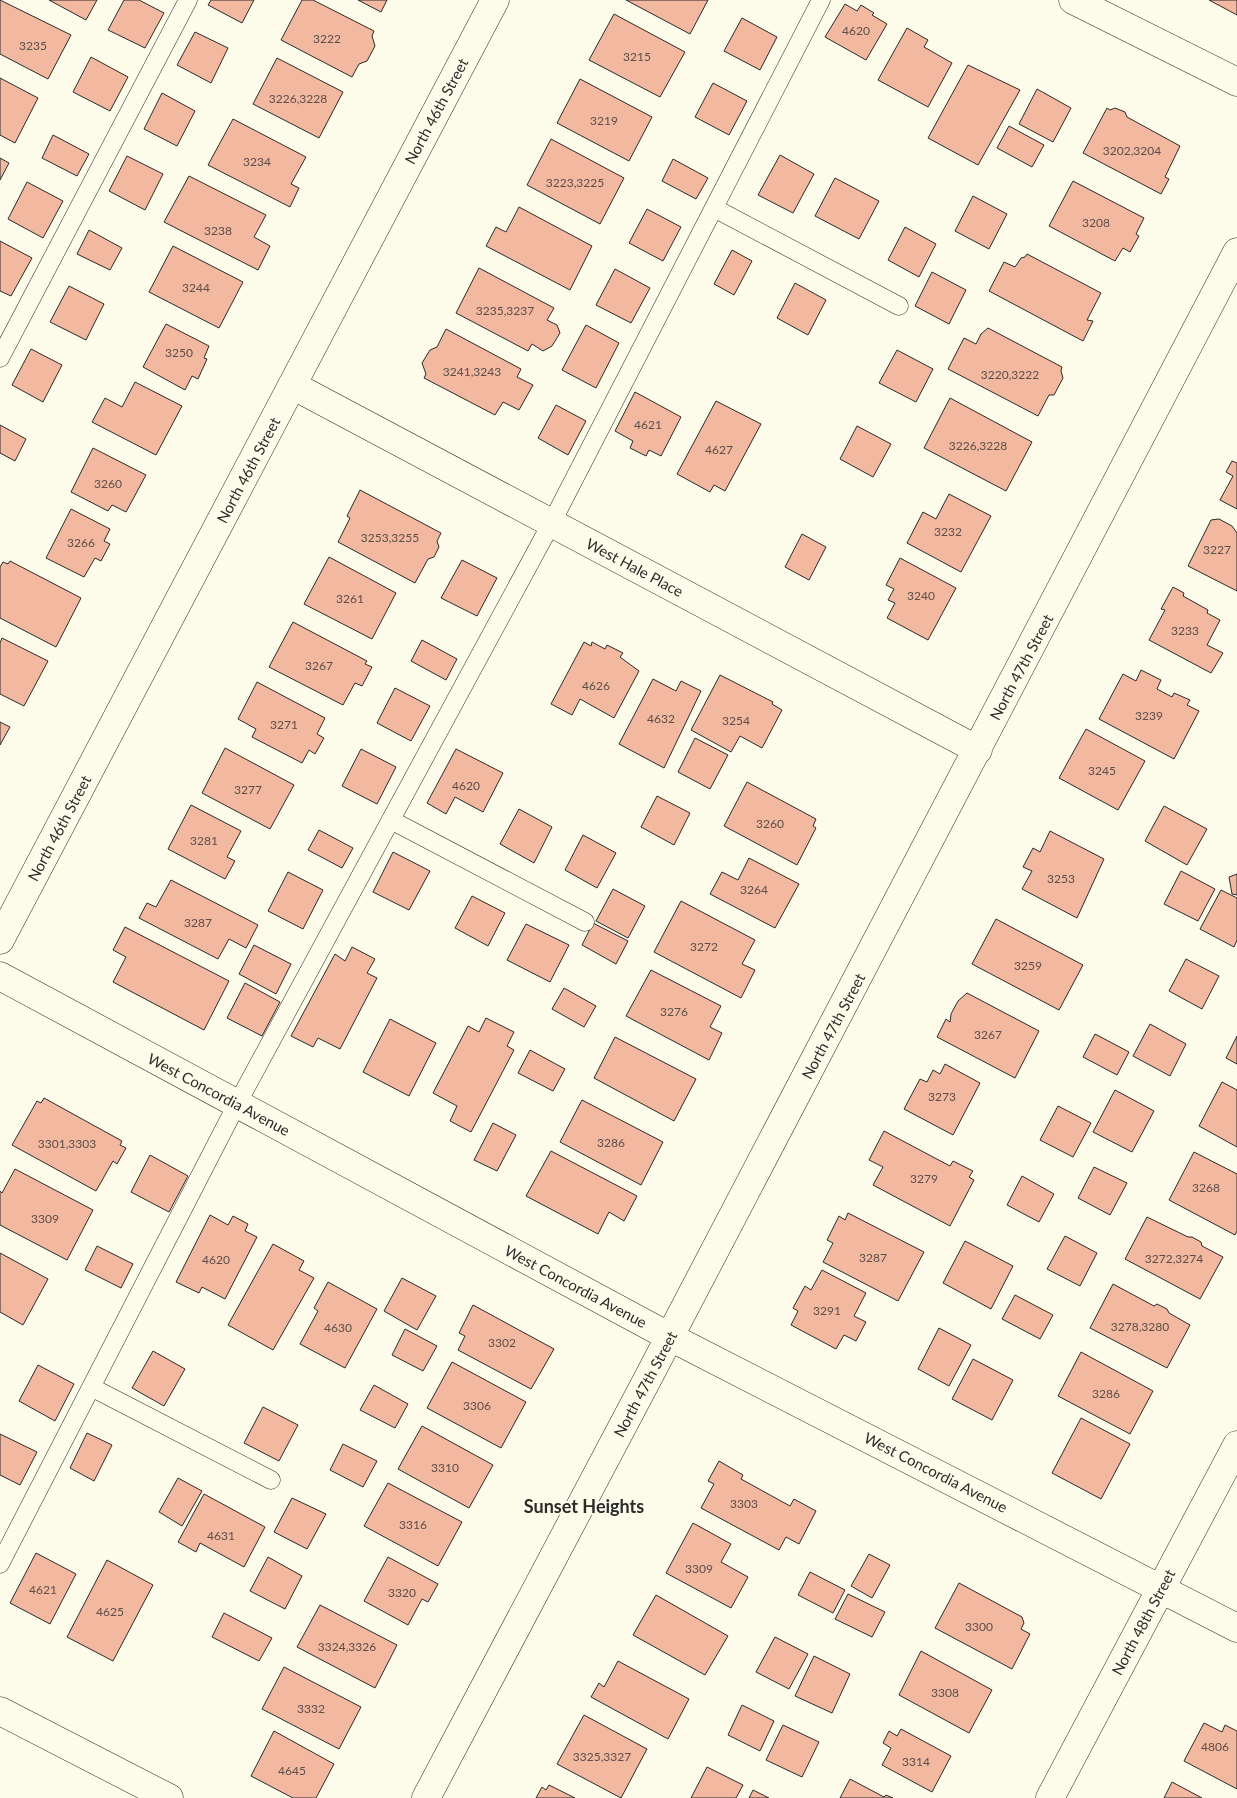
<svg xmlns="http://www.w3.org/2000/svg" width="1237" height="1798" viewBox="0 0 1237 1798" font-family="Lato,sans-serif">
  <rect width="100%" height="100%" fill="#fdfbea"/>
  <path fill="#f2b8a0" stroke="#2b2b2b" d="M0 0 71 35 48 79 0 54Z
    M49 0H97L86 20Z
    M124 0H139L164 13 145 48 108 30Z
    M211 0H254L242 23 208 5Z
    M302 0H313L374 31 372 36 375 46 367 61 359 64 352 77 281 40Z
    M358 0H387L381 12Z
    M626 0H708L690 34Z
    M1209 0H1237V15Z
    M845 4 857 11 861 5 874 13 872 15 887 24 866 60 825 37Z
    M614 14 685 52 660 97 589 60Z
    M742 18 777 37 760 70 724 51Z
    M907 28 928 40 924 47 952 63 928 107 878 80Z
    M195 32 228 48 211 83 177 65Z
    M91 57 128 77 110 111 73 92Z
    M277 58 343 92 319 138 253 104Z
    M968 65 1020 90 978 165 928 138Z
    M0 78 38 98 15 143 0 135Z
    M580 79 652 117 629 161 557 123Z
    M713 83 747 101 729 135 695 117Z
    M1037 89 1071 108 1053 142 1019 124Z
    M162 93 195 111 177 146 144 129Z
    M1107 108 1110 110 1115 108 1125 112 1127 117 1180 146 1165 177 1169 179 1161 194 1083 153Z
    M233 119 306 157 291 184 299 188 290 207 208 165Z
    M1009 126 1044 145 1032 167 997 148Z
    M53 135 89 154 77 176 42 158Z
    M551 139 624 178 600 224 527 185Z
    M780 155 814 174 793 213 758 195Z
    M127 156 163 174 145 210 109 191Z
    M0 158 9 163 0 180Z
    M673 159 708 178 696 199 662 181Z
    M189 176 266 215 254 237 270 246 258 270 164 222Z
    M835 178 879 201 859 239 815 216Z
    M1073 181 1144 218 1136 234 1139 236 1130 252 1123 248 1115 261 1049 226Z
    M27 182 63 201 43 238 8 219Z
    M973 196 1007 214 989 249 955 231Z
    M519 207 592 246 570 290 486 246 496 227 506 232Z
    M647 209 681 227 663 261 629 243Z
    M905 227 936 244 919 277 888 260Z
    M89 230 122 248 110 270 77 254Z
    M0 241 32 258 11 296 0 291Z
    M173 246 243 282 219 328 149 292Z
    M732 250 752 261 734 295 714 284Z
    M1027 254 1101 293 1087 320 1093 321 1083 341 989 291 1004 262 1015 267 1021 258 1025 257Z
    M479 268 554 308 547 320 557 325 560 333 552 346 543 351 532 344 528 351 456 313Z
    M615 269 650 288 631 323 596 305Z
    M932 272 966 290 949 324 915 306Z
    M795 283 826 300 808 335 777 318Z
    M69 286 104 304 86 340 50 322Z
    M166 324 209 346 204 358 207 359 198 379 192 376 185 390 143 367Z
    M586 325 619 343 596 388 562 370Z
    M988 328 1062 367 1061 371 1063 378 1054 395H1049L1038 416 948 369 964 338 976 344 981 334Z
    M446 329 521 369 517 377 533 385 519 410 503 402 495 415 424 378 426 374 422 363 430 350 437 347Z
    M31 349 62 365 43 402 12 385Z
    M897 350 933 369 916 402 879 383Z
    M135 382 182 406 156 455 92 422 105 398 122 407Z
    M635 392 681 417 661 456 649 450 646 456 630 448 633 441 615 431Z
    M950 398 1032 442 1006 491 924 448Z
    M716 401 761 424 725 491 714 485 710 492 677 474Z
    M556 405 586 421 568 455 538 438Z
    M0 425 26 439 15 461 0 453Z
    M857 426 891 444 873 477 840 459Z
    M93 448 146 475 126 512 112 505 108 511 71 492Z
    M1232 461 1237 463V509L1220 500 1233 476 1226 472Z
    M360 490 441 533 437 541 439 547 434 557 428 559 415 583 338 542 350 518 347 516Z
    M949 494 991 516 961 572 907 543 923 512 936 519Z
    M71 509 110 529 104 541 110 544 101 561 95 558 84 577 46 558Z
    M1219 519 1232 526 1237 533V591L1188 566 1211 520Z
    M802 534 826 547 809 580 785 567Z
    M329 557 396 593 372 639 304 604Z
    M900 558 956 588 928 640 887 618 895 603 888 600 894 589 886 585Z
    M462 560 497 578 477 616 441 598Z
    M10 561 81 598 56 647 0 618V567L3 562 8 564Z
    M1173 587 1184 593 1183 596 1208 610 1207 613 1220 620 1207 645 1223 653 1211 673 1149 640 1165 610 1161 609Z
    M293 622 367 661 365 664 372 667 362 686 355 683 343 705 269 667Z
    M2 638 48 661 24 706 0 694V643Z
    M422 640 457 659 446 680 411 661Z
    M584 642 591 646 592 642 605 649 607 645 623 653 620 657 639 671 614 718 580 699 572 715 551 704Z
    M1141 670 1161 680 1157 689 1172 697 1174 693 1190 700 1187 705 1199 711 1174 759 1099 719 1123 674 1136 681Z
    M720 675 773 702 772 704 782 710 762 748 740 736 731 752 691 730Z
    M653 679 676 691 681 681 701 691 664 768 619 744Z
    M257 682 325 718 317 734 324 738 315 754 309 750 302 763 252 737 256 729 238 719Z
    M395 688 430 706 411 741 377 723Z
    M0 722 10 727 0 745Z
    M1086 729 1145 761 1118 810 1059 778Z
    M695 738 728 755 710 789 678 772Z
    M225 748 294 785 270 829 202 793Z
    M361 749 396 767 377 804 342 786Z
    M456 749 503 773 483 812 455 797 446 814 427 803Z
    M747 782 816 819 813 826 816 828 797 865 724 826Z
    M657 796 690 813 674 845 641 827Z
    M191 805 241 831 227 857 235 861 225 879 168 849Z
    M1164 806 1207 829 1187 865 1145 841Z
    M519 809 552 827 534 863 500 844Z
    M319 830 353 848 342 868 308 850Z
    M1050 831 1104 859 1077 918 1022 889 1032 871 1023 867 1033 848 1040 852Z
    M583 835 616 853 597 888 565 870Z
    M393 852 430 871 409 910 373 892Z
    M749 858 799 884 775 928 710 894 722 872 738 880Z
    M1181 871 1215 889 1198 921 1164 904Z
    M288 872 323 890 303 929 268 911Z
    M1237 874V895L1232 894 1229 877Z
    M171 880 258 925 246 948 229 939 218 959 139 918 147 903 156 907Z
    M613 889 645 906 628 938 596 921Z
    M1221 890 1237 898V940L1234 947 1200 929Z
    M472 896 505 913 488 946 455 928Z
    M681 901 755 940 742 964 755 970 741 998 654 952Z
    M996 919 1083 965 1059 1010 972 964Z
    M593 923 628 941 616 964 582 945Z
    M526 924 569 945 550 982 507 960Z
    M125 927 229 981 204 1030 113 982 126 957 113 950Z
    M254 945 291 964 276 994 239 974Z
    M352 947 375 959 367 973 377 978 340 1049 318 1038 313 1047 291 1036 335 954 345 961Z
    M1186 959 1219 976 1202 1009 1169 991Z
    M651 970 721 1006 710 1027 722 1033 709 1060 626 1016Z
    M245 983 280 1002 262 1036 227 1018Z
    M564 988 596 1006 584 1027 552 1009Z
    M967 993 1039 1031 1015 1078 937 1037 946 1019 950 1022 951 1014 958 1001Z
    M486 1018 514 1032 507 1046 514 1050 471 1132 450 1121 457 1106 433 1093 468 1026 479 1032Z
    M390 1019 436 1043 409 1096 363 1072Z
    M1150 1024 1186 1044 1170 1076 1133 1056Z
    M1095 1034 1129 1052 1117 1075 1083 1057Z
    M1237 1036V1064L1226 1058Z
    M615 1037 696 1079 674 1121 594 1078Z
    M530 1050 565 1069 553 1091 518 1073Z
    M945 1064 980 1083 953 1135 904 1109 920 1079 927 1082 933 1070 940 1074Z
    M1222 1082 1237 1090V1147L1199 1126Z
    M1115 1090 1154 1111 1132 1152 1093 1132Z
    M44 1098 122 1141 120 1145 126 1148 117 1164 113 1161 96 1191 12 1145 37 1101 41 1103Z
    M582 1100 663 1142 641 1185 560 1142Z
    M1058 1106 1091 1123 1073 1157 1040 1140Z
    M493 1123 516 1135 497 1171 474 1160Z
    M884 1131 950 1166 953 1161 973 1171 969 1177 974 1180 950 1226 873 1185 883 1167 869 1160Z
    M551 1151 637 1196 624 1221 609 1212 598 1234 526 1196Z
    M1194 1152 1237 1174V1231L1235 1235 1169 1200Z
    M150 1155 188 1176 169 1212 131 1192Z
    M1094 1167 1127 1183 1110 1215 1078 1198Z
    M15 1169 93 1210 67 1260 0 1225V1191L2 1193Z
    M1022 1176 1054 1194 1039 1222 1007 1205Z
    M848 1213 924 1252 898 1301 823 1262 833 1243 827 1240 839 1216 845 1220Z
    M210 1215 228 1225 233 1216 248 1224 245 1231 257 1237 225 1299 202 1287 199 1293 176 1282Z
    M1147 1217 1188 1237H1192L1201 1242 1202 1246 1223 1257 1200 1299 1125 1259Z
    M1065 1236 1097 1253 1080 1286 1047 1269Z
    M965 1241 1013 1266 991 1309 943 1283Z
    M273 1244 304 1261 299 1270 314 1278 273 1350 228 1325Z
    M97 1246 133 1264 121 1288 85 1270Z
    M0 1253 48 1279 23 1325 0 1312Z
    M822 1270 866 1293 854 1316 866 1322 856 1341 844 1335 836 1349 791 1325 798 1311 793 1308 805 1286 811 1290Z
    M402 1278 436 1296 417 1330 384 1311Z
    M328 1282 377 1309 345 1368 300 1344 318 1311 314 1308Z
    M1113 1284 1154 1306 1157 1304 1167 1309 1169 1313 1190 1325 1167 1368 1090 1328Z
    M1015 1295 1053 1315 1040 1339 1002 1319Z
    M473 1305 554 1349 531 1389 458 1350 465 1336 459 1333Z
    M939 1328 971 1345 949 1386 918 1369Z
    M405 1329 437 1346 423 1371 392 1355Z
    M153 1351 185 1369 164 1406 132 1388Z
    M1081 1352 1153 1391 1130 1434 1058 1396Z
    M973 1359 1013 1380 992 1420 952 1399Z
    M452 1362 526 1402 501 1448 427 1408Z
    M38 1365 74 1384 55 1421 19 1401Z
    M374 1385 408 1404 395 1428 360 1410Z
    M263 1407 298 1425 279 1461 244 1443Z
    M1081 1418 1130 1444 1101 1499 1052 1473Z
    M422 1426 493 1465 469 1508 398 1469Z
    M87 1433 112 1445 94 1481 70 1468Z
    M0 1434 37 1452 20 1485 0 1475Z
    M343 1444 377 1461 363 1487 330 1470Z
    M719 1461 743 1475 741 1479 790 1506 794 1499 816 1511 799 1544 786 1537 779 1550 701 1508 714 1484 708 1481Z
    M178 1478 202 1491 182 1526 159 1512Z
    M388 1483 462 1522 438 1566 364 1526Z
    M204 1494 265 1527 244 1567 200 1543 196 1552 178 1542Z
    M292 1498 326 1514 307 1549 274 1532Z
    M693 1523 731 1544 721 1562 748 1577 731 1608 666 1573Z
    M36 1553 76 1574 50 1624 10 1603Z
    M869 1554 890 1565 872 1598 851 1586Z
    M268 1557 302 1576 285 1609 250 1591Z
    M388 1557 438 1584 428 1602 422 1599 408 1625 364 1601Z
    M107 1560 153 1585 113 1661 67 1637Z
    M810 1572 845 1590 833 1613 798 1595Z
    M959 1583 1022 1617 1024 1623 1021 1629 1030 1634 1012 1669 935 1628Z
    M848 1594 885 1612 872 1637 835 1619Z
    M656 1595 728 1636 705 1675 633 1635Z
    M320 1605 397 1645 375 1688 297 1647Z
    M224 1613 272 1638 259 1661 212 1637Z
    M775 1637 808 1654 789 1689 756 1672Z
    M921 1651 992 1690 969 1733 899 1695Z
    M814 1656 850 1674 832 1713 795 1696Z
    M618 1661 689 1699 668 1739 591 1697 599 1683 604 1687Z
    M284 1667 361 1707 339 1749 262 1709Z
    M742 1705 774 1721 760 1751 728 1735Z
    M584 1715 647 1749 621 1798 557 1764Z
    M1204 1723 1222 1732 1225 1725 1237 1731V1789L1184 1761Z
    M783 1725 819 1742 802 1777 766 1760Z
    M901 1729 951 1756 932 1792 882 1765 891 1748 883 1743 889 1731 897 1736Z
    M274 1731 334 1764 316 1798H293L251 1776Z
    M707 1767 743 1785 736 1798H691Z
    M850 1779 884 1797 886 1795 893 1798H840Z
    M1172 1782 1202 1798H1164Z
    M549 1785 575 1798H536L542 1787 546 1790Z
    M753 1790 769 1798H749Z"/>
  <g fill="none" stroke-linecap="round" stroke-linejoin="round">
    <g stroke="#2b2b2b" stroke-width="19">
      <path id="lane" d="M714 208 899 306
        M0 358 188 0
        M391 820 585 922
        M91 1387 271 1480
        M0 1564 237 1104 552 522 821 0"/>
    </g>
    <g stroke="#2b2b2b" stroke-width="29">
      <path id="street" d="M1073 0 1237 82
        M292 385 978 750
        M0 940 495 0
        M0 976 670 1337 1237 1628
        M0 1711 169 1798
        M426 1798 647 1380 1237 252
        M1050 1798 1237 1445"/>
    </g>
    <use href="#lane" stroke="#fdfbea" stroke-width="18"/>
    <use href="#street" stroke="#fdfbea" stroke-width="28"/>
  </g>
  <g text-anchor="middle" dominant-baseline="central" stroke-width="4" stroke-linejoin="round" paint-order="stroke">
    <g font-size="12" fill="#5d4e48">
      <text x="856" y="30">4620</text>
      <text x="327" y="38">3222</text>
      <text x="33" y="45">3235</text>
      <text x="637" y="56">3215</text>
      <text x="298" y="98">3226,3228</text>
      <text x="604" y="120">3219</text>
      <text x="1132" y="150">3202,3204</text>
      <text x="257" y="161">3234</text>
      <text x="575" y="182">3223,3225</text>
      <text x="1096" y="222">3208</text>
      <text x="218" y="230">3238</text>
      <text x="196" y="287">3244</text>
      <text x="505" y="310">3235,3237</text>
      <text x="179" y="352">3250</text>
      <text x="472" y="371">3241,3243</text>
      <text x="1010" y="374">3220,3222</text>
      <text x="648" y="424">4621</text>
      <text x="978" y="445">3226,3228</text>
      <text x="719" y="449">4627</text>
      <text x="108" y="483">3260</text>
      <text x="948" y="531">3232</text>
      <text x="390" y="537">3253,3255</text>
      <text x="81" y="542">3266</text>
      <text x="1217" y="549">3227</text>
      <text x="921" y="595">3240</text>
      <text x="350" y="598">3261</text>
      <text x="1185" y="630">3233</text>
      <text x="319" y="665">3267</text>
      <text x="596" y="685">4626</text>
      <text x="1149" y="715">3239</text>
      <text x="661" y="718">4632</text>
      <text x="736" y="720">3254</text>
      <text x="284" y="724">3271</text>
      <text x="1102" y="770">3245</text>
      <text x="466" y="785">4620</text>
      <text x="248" y="789">3277</text>
      <text x="770" y="823">3260</text>
      <text x="204" y="840">3281</text>
      <text x="1061" y="878">3253</text>
      <text x="754" y="889">3264</text>
      <text x="198" y="922">3287</text>
      <text x="704" y="946">3272</text>
      <text x="1028" y="965">3259</text>
      <text x="674" y="1011">3276</text>
      <text x="988" y="1034">3267</text>
      <text x="942" y="1096">3273</text>
      <text x="611" y="1142">3286</text>
      <text x="67" y="1143">3301,3303</text>
      <text x="924" y="1178">3279</text>
      <text x="1206" y="1187">3268</text>
      <text x="45" y="1218">3309</text>
      <text x="873" y="1257">3287</text>
      <text x="1174" y="1258">3272,3274</text>
      <text x="216" y="1259">4620</text>
      <text x="827" y="1310">3291</text>
      <text x="1140" y="1326">3278,3280</text>
      <text x="338" y="1327">4630</text>
      <text x="502" y="1342">3302</text>
      <text x="1106" y="1393">3286</text>
      <text x="477" y="1405">3306</text>
      <text x="445" y="1467">3310</text>
      <text x="744" y="1503">3303</text>
      <text x="413" y="1524">3316</text>
      <text x="221" y="1535">4631</text>
      <text x="699" y="1568">3309</text>
      <text x="43" y="1589">4621</text>
      <text x="402" y="1592">3320</text>
      <text x="110" y="1611">4625</text>
      <text x="979" y="1626">3300</text>
      <text x="347" y="1646">3324,3326</text>
      <text x="945" y="1692">3308</text>
      <text x="311" y="1708">3332</text>
      <text x="1215" y="1746">4806</text>
      <text x="602" y="1756">3325,3327</text>
      <text x="916" y="1761">3314</text>
      <text x="292" y="1770">4645</text>
    </g>
    <g font-size="15" fill="#2b2b2b" stroke="#fdfbea">
      <text transform="translate(436 111) rotate(-62)">North 46th Street</text>
      <text transform="translate(248 470) rotate(-62)">North 46th Street</text>
      <text transform="translate(635 567) rotate(28)">West Hale Place</text>
      <text transform="translate(1021 667) rotate(-62)">North 47th Street</text>
      <text transform="translate(59 828) rotate(-62)">North 46th Street</text>
      <text transform="translate(833 1026) rotate(-62)">North 47th Street</text>
      <text transform="translate(219 1094) rotate(28)">West Concordia Avenue</text>
      <text transform="translate(576 1286) rotate(28)">West Concordia Avenue</text>
      <text transform="translate(645 1384) rotate(-62)">North 47th Street</text>
      <text transform="translate(936 1472) rotate(27)">West Concordia Avenue</text>
      <text transform="translate(1143 1622) rotate(-62)">North 48th Street</text>
    </g>
    <g font-size="18" font-weight="bold" fill="#2b2b2b" stroke="#fdfbea">
      <text x="584" y="1506">Sunset Heights</text>
    </g>
  </g>
</svg>
